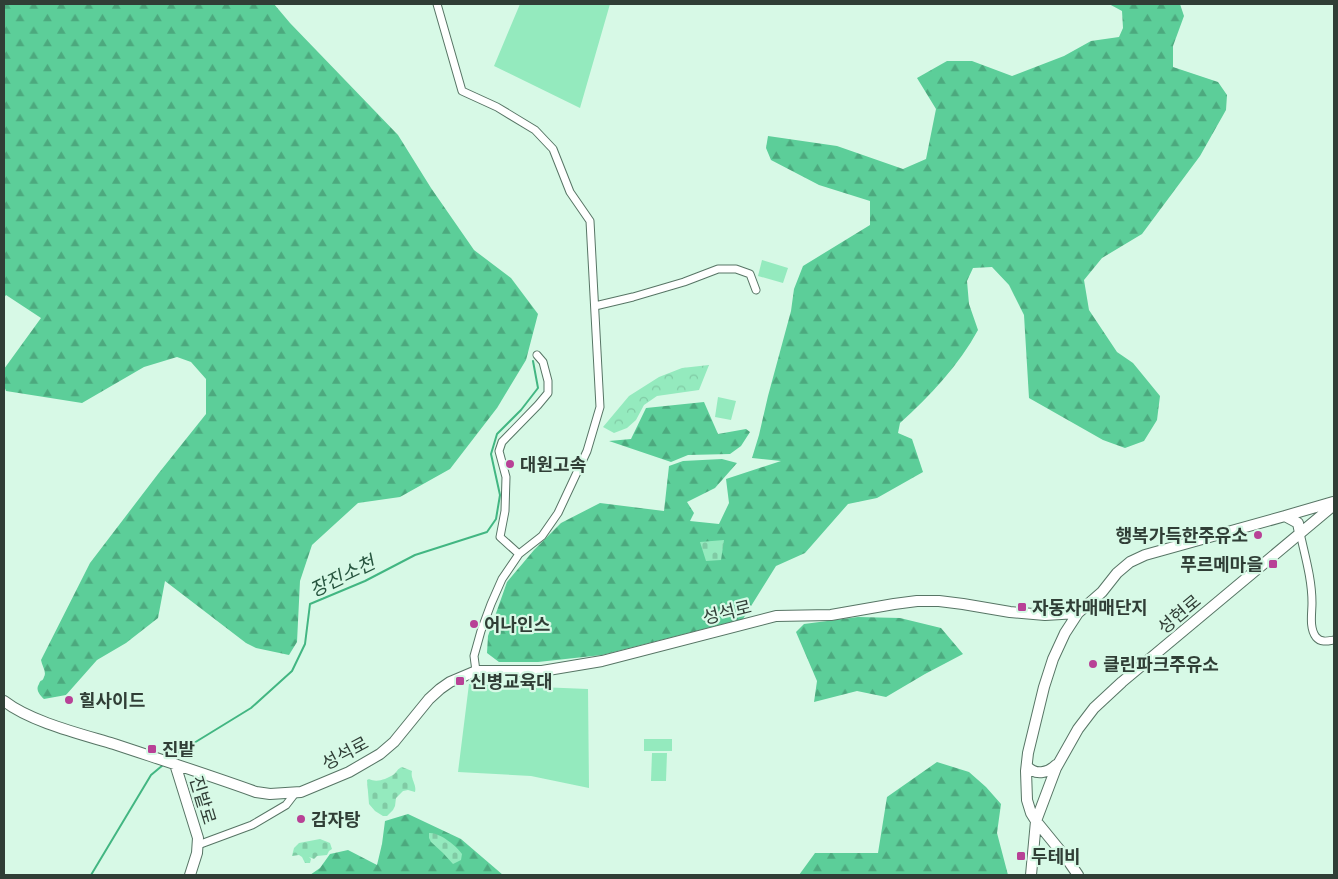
<svg xmlns="http://www.w3.org/2000/svg" width="1338" height="879" viewBox="0 0 1338 879" font-family="'Archivo Narrow','Noto Sans KR',sans-serif">
  <defs>
    <pattern id="forest-firs" width="22" height="20" patternUnits="userSpaceOnUse" patternTransform="scale(1.25)"><rect width="22" height="20" fill="#5cce99"/><path d="M5 1l3.5 6h-7zM16 11l3.5 6h-7z" fill="#4ca97e"/></pattern>
    <pattern id="cemetery-stones" width="16" height="16" patternUnits="userSpaceOnUse" patternTransform="scale(1.25)"><rect width="16" height="16" fill="#94eabe"/><path d="M2 7V4a2 2 0 0 1 4 0v3zM10 15v-3a2 2 0 0 1 4 0v3z" fill="#80caa4"/></pattern>
    <pattern id="park-crowns" width="20" height="18" patternUnits="userSpaceOnUse" patternTransform="scale(1.25)"><rect width="20" height="18" fill="#94eabe"/><path d="M2 6a3 3 0 1 1 6 0M12 15a3 3 0 1 1 6 0" fill="none" stroke="#80caa4"/></pattern>
  </defs>
  <rect width="100%" height="100%" fill="#d7f9e6"/>
  <path fill="url(#forest-firs)" d="M4 4H274L290 23 398 135 431 188 474 250 511 278 538 314 526 360 497 408 450 469 400 497 358 503 312 545 300 581 297 642 289 655 256 648 246 643 165 581 158 618 126 643 97 660 66 695 44 699C40 695 35 690 39 684 41 678 42 683 44 677 47 672 42 666 41 660L90 563 158 474 206 414V379L191 362 177 357 144 367 82 403 6 391 4 386V369L41 318 6 295 4 298Z
    M1109 4H1180L1184 16 1173 46V67L1218 82 1227 95 1226 110 1200 156 1142 234 1102 258 1084 280 1089 310 1117 352 1133 363 1160 396 1157 420 1144 441 1125 448 1103 440 1029 398 1024 315 1009 285 992 267 973 268 967 281 969 304 978 330C959 365 930 396 900 423L898 433 912 439 923 472 877 498 848 504 805 553 776 566 743 619 602 655 538 662H499L487 653 488 636 507 582 534 550 561 523 600 503 664 511 669 466 683 461 722 459 737 463 715 488 687 502 694 513 690 521 719 524 729 503 726 479 781 461 752 458 759 435 768 396 791 311 794 289 803 266 870 225V201L819 185 771 160 766 148 768 136 837 146 903 169 926 159 936 109 917 78 947 61H972L1012 76 1064 56 1091 41 1119 37 1123 28 1122 11Z
    M704 402 718 434 746 429 750 432 741 446 730 454 688 455 671 462 609 441 631 439 646 408Z
    M858 617 900 618 941 628 963 654 925 674 886 697 857 691 814 702 817 681 796 632 804 624Z
    M937 762 969 772 986 787 1001 804 997 833 1008 875H799L815 853H878L887 797Z
    M408 814 461 839 503 875H310L320 868 330 854 348 850 377 865 382 844 385 821Z"/>
  <path fill="url(#cemetery-stones)" d="M724 540 721 560 706 561 700 542Z
    M402 767 412 771C410 779 417 784 415 792L408 790 403 791 396 798 395 806 393 810 387 816H383L375 811 369 804 367 780 369 779C377 783 386 779 393 775 397 772 397 769 402 767Z
    M429 833C439 832 457 846 462 854L461 860 453 864 443 853 431 842 429 838Z
    M320 839 330 843 332 849 329 851 327 855 317 856 314 859 309 857 311 859 310 863H305L302 857 299 855 292 856 294 848 299 843Z"/>
  <path fill="url(#park-crowns)" d="M709 365 699 390 657 396 644 405 636 420 627 428 614 433 603 427 629 396 659 377 682 368Z"/>
  <path fill="#94eabe" d="M520 4H610L580 108 494 66Z
    M762 260 788 268 783 283 758 276Z
    M718 397 736 401 731 420 715 417Z
    M469 684 588 689 589 788 531 776 458 772Z
    M644 739H672V751H644Z
    M652 753H667L666 781H651Z"/>
  <g fill="none" stroke-linecap="round" stroke-linejoin="round">
    <path stroke="#42b682" stroke-width="2" d="M170 759 176 754 251 708 292 671 305 644 310 604 365 581 415 555 487 532 496 519 500 495 491 454 497 434 521 410 538 388 533 361
      M91 875 151 775 163 765"/>
    <g stroke="#577565" stroke-width="9">
      <path id="street" d="M437 4 462 91 497 107 535 130 553 149 570 192 590 221 600 407 587 451 558 513 542 536 519 554 502 579 491 604 481 631 474 656 476 671
        M595 306 633 297 684 282 718 269H736L750 274 756 290
        M1300 533C1305 556 1312 579 1312 603 1312 613 1309 628 1316 637 1321 643 1328 641 1334 640
        M519 554 500 537 505 511 506 477 499 451 502 442 538 405 548 393V381L543 362 537 355
        M198 845 252 825 286 805 296 792"/>
    </g>
    <g stroke="#577565" stroke-width="12">
      <path id="secondary" d="M1285 516 1333 502
        M4 701C31 722 81 734 114 744 162 760 209 775 256 792L270 794 301 792 349 772 380 754 394 742 429 699 440 689 450 682 476 671H542L602 661 776 616 831 615 894 604 917 601H939L963 604 1010 612 1045 615 1078 613 1102 592 1117 573 1130 562 1145 555 1285 516 1298 523 1300 533
        M175 764 198 838 197 853 190 875
        M1027 766C1035 776 1048 773 1056 765
        M1031 875 1036 821 1056 768 1078 729 1094 708 1122 682 1334 505
        M1078 875 1067 859 1036 821 1031 813 1027 800 1026 771 1028 753 1044 687 1053 659 1065 633 1078 613"/>
    </g>
    <use href="#street" stroke="#fff" stroke-width="7"/>
    <use href="#secondary" stroke="#fff" stroke-width="10"/>
  </g>
  <g fill="#b84196" stroke="#d7f9e6" stroke-width="2">
    <circle cx="510" cy="464" r="5"/>
    <circle cx="1258" cy="535" r="5"/>
    <rect x="1268" y="559" width="10" height="10" rx="2.5"/>
    <rect x="1017" y="602" width="10" height="10" rx="2.5"/>
    <circle cx="474" cy="624" r="5"/>
    <circle cx="1093" cy="664" r="5"/>
    <rect x="455" y="676" width="10" height="10" rx="2.5"/>
    <circle cx="69" cy="700" r="5"/>
    <rect x="147" y="744" width="10" height="10" rx="2.5"/>
    <circle cx="301" cy="819" r="5"/>
    <rect x="1016" y="851" width="10" height="10" rx="2.5"/>
  </g>
  <g text-anchor="middle" dominant-baseline="central" stroke-width="4.5" stroke-linejoin="round" paint-order="stroke">
    <g font-size="18" font-weight="bold" fill="#303e36" stroke="#d7f9e6" text-anchor="start">
      <text x="520" y="464">대원고속</text>
      <text x="1248" y="535" text-anchor="end">행복가득한주유소</text>
      <text x="1263" y="564" text-anchor="end">푸르메마을</text>
      <text x="1032" y="607">자동차매매단지</text>
      <text x="484" y="624">어나인스</text>
      <text x="1103" y="664">클린파크주유소</text>
      <text x="470" y="681">신병교육대</text>
      <text x="79" y="700">힐사이드</text>
      <text x="162" y="749">진밭</text>
      <text x="311" y="819">감자탕</text>
      <text x="1031" y="856">두테비</text>
    </g>
    <g font-size="18" fill="#303e36" stroke="#d7f9e6">
      <text transform="translate(727 612) rotate(-14)">성석로</text>
      <text transform="translate(1179 614) rotate(-40)">성현로</text>
      <text transform="translate(345 753) rotate(-28)">성석로</text>
      <text transform="translate(203 800) rotate(73)">진밭로</text>
    </g>
    <g font-size="19" font-style="italic" fill="#27553f" stroke="#d7f9e6">
      <text transform="translate(342 576) rotate(-26)">장진소천</text>
    </g>
  </g>
  <rect width="1338" height="879" fill="none" stroke="#303e36" stroke-width="10"/>
</svg>
